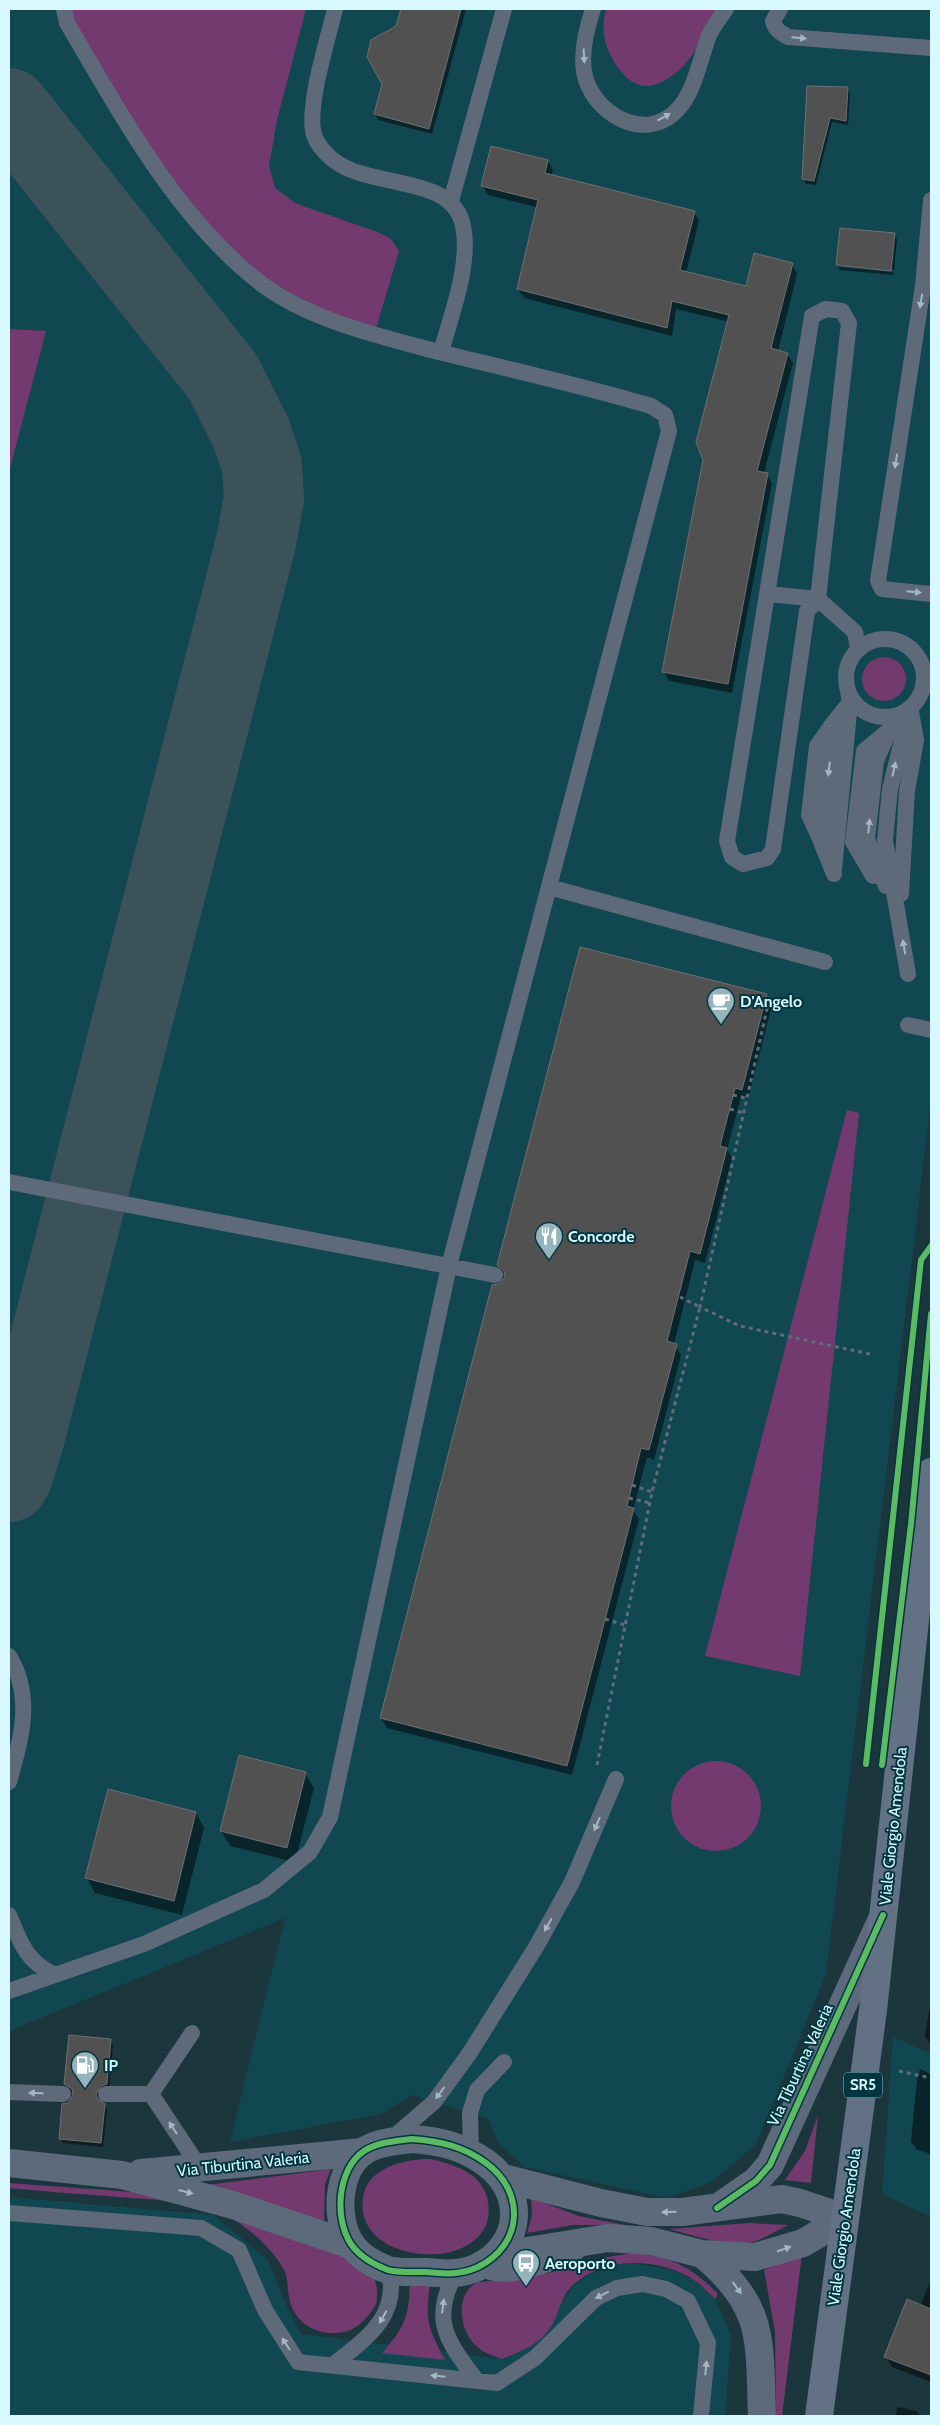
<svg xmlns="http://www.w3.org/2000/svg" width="940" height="2425" viewBox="0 0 940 2425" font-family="Cabin,sans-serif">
  <rect width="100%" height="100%" fill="#1b373d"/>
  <path fill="#114751" d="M9 9H931V1101L826 1974 756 2144 712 2182 667 2198 525 2167 499 2144 489 2119 412 2095 381 2114 230 2142 285 1918 9 2031Z
    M893 2037 931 2054V2217L882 2194Z
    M9 2197 213 2215 269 2261 285 2303 301 2334 502 2359 524 2350 552 2325 558 2307 573 2286 587 2276 611 2265 631 2263 672 2270 695 2281 715 2299 731 2335 725 2416H9Z"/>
  <path fill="#723a6e" d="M69 9H306L277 120 269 166 275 188 295 203 380 233 391 239 399 251 375 332 342 320 255 275 177 191 94 64Z
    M606 9H717C706 29 695 58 676 73 668 79 655 87 645 86 624 85 606 53 604 35 603 26 604 18 606 9Z
    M9 329 46 331 9 472Z
    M862 679a22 22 0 1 1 44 0a22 22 0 1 1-44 0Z
    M847 1110 859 1113 800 1676 705 1656Z
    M671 1806a45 45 0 1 1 90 0a45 45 0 1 1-90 0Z
    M818 2115 811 2183 785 2180 805 2151Z
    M430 2159C453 2164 480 2172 487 2197 507 2277 345 2271 364 2193 371 2166 407 2159 430 2159Z
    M331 2169 325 2184 324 2223 199 2186Z
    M9 2183C79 2189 151 2190 219 2205 245 2211 269 2222 293 2231 322 2243 378 2252 377 2293 377 2301 377 2305 371 2312 362 2324 351 2333 336 2333 313 2334 293 2321 289 2297 287 2287 289 2278 283 2268 274 2252 257 2236 242 2225 209 2199 148 2200 108 2196 75 2194 42 2191 9 2188Z
    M531 2198 579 2216 625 2225H573L527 2233 532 2215Z
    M749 2223 788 2225C776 2231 765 2238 753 2242 729 2248 692 2235 669 2229Z
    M633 2253C669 2256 694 2268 718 2294L715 2299C708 2293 702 2285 695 2281 661 2257 605 2256 573 2285 560 2297 560 2312 552 2325 541 2344 522 2351 502 2359 495 2356 486 2354 480 2349 459 2334 453 2294 478 2282L530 2278 608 2257Z
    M802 2254 782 2416H776L775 2332 764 2270Z
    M410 2280 430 2284C425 2320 428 2328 445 2360L382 2353C406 2326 409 2316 410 2280Z"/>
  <path fill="#0007" d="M402 9H466L432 134 378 120 375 114Z
    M808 87 848 89 850 93 848 125 832 122 816 185 806 184 804 179Z
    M548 161 553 170 551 176 694 212 699 221 686 273 747 288 792 264 797 274 778 351 787 354 793 363 764 473 767 474 772 483 732 693 669 681 664 672 729 322 676 309 672 336 524 298 518 289 537 207 488 195 482 185Z
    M841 229 894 234 897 239 894 270 839 264V267L893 272V275L840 270 837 265Z
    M766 996 772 1005 748 1099 741 1097 727 1149 732 1158 705 1263 695 1260 674 1344 681 1355 654 1460 647 1457 633 1510 639 1519 572 1775 387 1728 381 1718 499 1285 506 1277 498 1265Z
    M305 1773 314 1788 295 1862 230 1846 221 1831Z
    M196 1813 204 1828 182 1915 95 1893 87 1878Z
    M931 1998V2046L925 2036Z
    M110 2041 113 2045 109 2089 103 2090 98 2099 107 2110 103 2147 63 2143 60 2139 69 2104 74 2095 66 2084Z
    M920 2069 931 2074V2157L928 2153 917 2150 911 2141 917 2079Z
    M931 2280V2382L892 2367 886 2357 920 2306Z
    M897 2407 917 2411 920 2416H896Z"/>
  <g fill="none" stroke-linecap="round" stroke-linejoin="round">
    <path stroke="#3c525a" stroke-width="80" d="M9 108 223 377 251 433 262 465 264 498 256 542 25 1436 13 1475 9 1482"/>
  </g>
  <path fill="#515151" stroke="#6f6f6e" d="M401 9H461L429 129 374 114 382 84 367 57 371 40 396 26Z
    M807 86 848 87 846 121 830 118 814 181 802 179Z
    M491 146 548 160 545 173 695 211 680 270 746 286 754 253 793 263 771 348 788 353 757 471 768 473 728 684 662 672 703 460 696 442 729 315 672 301 667 328 517 289 538 200 481 186Z
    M840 228 895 233 891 271 836 265Z
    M580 947 767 994 742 1090 735 1088 720 1146 727 1148 700 1254 690 1251 667 1341 677 1344 649 1450 641 1448 627 1506 634 1508 567 1766 380 1718 492 1285 499 1284 505 1277 504 1271 497 1265Z
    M239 1755 306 1772 287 1848 220 1831Z
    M108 1789 196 1812 174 1901 85 1878Z
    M69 2035 111 2039 107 2084 101 2086 96 2094 98 2099 105 2104 101 2143 59 2139 62 2104 68 2103 73 2095 72 2089 64 2084Z
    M907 2299 931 2309V2375L884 2357Z"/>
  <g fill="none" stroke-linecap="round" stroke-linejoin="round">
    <path stroke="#5f6d78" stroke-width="3" stroke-dasharray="4 4" stroke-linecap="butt" d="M769 1000 700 1307 740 1326 870 1354
      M733 1095 746 1098
      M730 1109 743 1113
      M632 1485 652 1492
      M629 1498 650 1503
      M605 1619 625 1625
      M597 1765 652 1492 700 1307 678 1296
      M899 2071 931 2078"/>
    <path stroke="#5e6979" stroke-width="16" d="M335 9C328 39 306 107 314 135 317 144 325 153 332 159 369 190 453 173 463 226 471 265 451 315 441 352
      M593 9C586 30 579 58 586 80 599 118 649 143 679 108 695 89 700 60 708 38 712 27 720 18 726 9
      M780 9 773 21C775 30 780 32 788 37L931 48
      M931 200 923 286 878 581 882 589 931 594
      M451 201 504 9
      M826 309 842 311 849 323 818 599 807 611 773 849 767 858 743 864 732 857 727 841 812 316Z
      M768 594 818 599 855 632 858 649
      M846 678a39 39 0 1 1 78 0a39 39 0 1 1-78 0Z
      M821 841 809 815 817 746 833 723
      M834 869 850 702
      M834 874 821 842 835 721 850 702 848 691
      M873 876 853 842 864 751 887 732
      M886 886 867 839 873 786 876 761 889 731 907 712
      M549 887 825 962
      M901 894 907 791 916 740 911 712
      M908 974 885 840 890 789 910 708
      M908 1025 931 1030
      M9 1182 495 1275
      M9 1656C34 1697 21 1739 9 1782
      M9 1915C20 1942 26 1961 53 1974
      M9 1991 144 1944 264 1890 310 1852 330 1817 449 1266 669 431 665 415 651 406C580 385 507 369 435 351 379 336 310 320 263 285 177 220 121 114 67 23L64 9
      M9 2092 63 2094
      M106 2094H151L200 2168
      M151 2094 192 2033
      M390 2140 434 2102 469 2054 536 1947 572 1882 616 1779
      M471 2153 470 2113 477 2090 504 2062
      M9 2213 201 2228 239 2250 265 2310 298 2362 497 2383 535 2358 596 2298 617 2288 642 2284 666 2289 688 2301 708 2343 701 2416
      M477 2267C508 2284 547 2265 577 2252
      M455 2274C430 2322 448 2341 476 2380
      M333 2365C365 2339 400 2317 389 2270"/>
    <path stroke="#5c6a7c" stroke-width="28" d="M412 2139C439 2141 463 2146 486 2163 526 2192 523 2245 478 2267 461 2275 445 2274 426 2272 415 2272 400 2273 388 2270 375 2265 359 2256 351 2244 334 2219 337 2169 364 2151 378 2142 396 2141 412 2139Z
      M9 2163 122 2175 233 2205 351 2245
      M141 2173 363 2152
      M503 2178 601 2203 647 2212H682L782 2199 800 2203 845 2218
      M723 2204 756 2181 770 2165 881 1921
      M702 2254C766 2306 759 2340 762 2416
      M497 2256 608 2238 651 2241 702 2254 755 2257 803 2243 845 2218"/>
    <path stroke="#627183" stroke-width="28" d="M819 2416 873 2010 931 1472"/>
    <g stroke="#00363f" stroke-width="9">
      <path id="cycleway" d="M866 1764 921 1260 931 1246
        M882 1765 911 1524 931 1314
        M412 2139C439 2141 463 2146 486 2163 526 2192 523 2245 478 2267 461 2275 445 2274 426 2272 415 2272 400 2273 388 2270 375 2265 359 2256 351 2244 334 2219 337 2169 364 2151 378 2142 396 2141 412 2139Z
        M717 2208 756 2181 770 2165 883 1915"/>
    </g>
    <use href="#cycleway" stroke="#5cba63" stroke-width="6"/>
  </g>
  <defs><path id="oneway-solid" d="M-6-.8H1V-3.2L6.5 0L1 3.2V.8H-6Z" transform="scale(1.25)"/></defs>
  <g fill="#a1b8c3">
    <use href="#oneway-solid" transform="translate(799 38) rotate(5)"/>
    <use href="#oneway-solid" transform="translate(584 56) rotate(87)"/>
    <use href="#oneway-solid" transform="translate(664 117) rotate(-29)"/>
    <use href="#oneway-solid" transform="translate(921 301) rotate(99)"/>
    <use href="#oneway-solid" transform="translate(896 461) rotate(99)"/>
    <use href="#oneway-solid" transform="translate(914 592) rotate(5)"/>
    <use href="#oneway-solid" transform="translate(829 769) rotate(97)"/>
    <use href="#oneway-solid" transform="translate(894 769) rotate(-78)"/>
    <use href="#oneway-solid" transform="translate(869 826) rotate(-84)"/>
    <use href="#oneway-solid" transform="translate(904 947) rotate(-100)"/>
    <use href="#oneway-solid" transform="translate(597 1824) rotate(113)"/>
    <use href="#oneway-solid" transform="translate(548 1925) rotate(119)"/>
    <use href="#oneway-solid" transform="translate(36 2093) rotate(-178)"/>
    <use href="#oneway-solid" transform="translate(440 2093) rotate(126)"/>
    <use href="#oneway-solid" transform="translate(173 2128) rotate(-123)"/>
    <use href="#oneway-solid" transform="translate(602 2295) rotate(153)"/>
    <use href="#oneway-solid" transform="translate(443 2306) rotate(-83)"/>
    <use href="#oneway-solid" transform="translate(383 2317) rotate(120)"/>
    <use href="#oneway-solid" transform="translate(286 2344) rotate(-123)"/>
    <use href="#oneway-solid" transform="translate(706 2368) rotate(-84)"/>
    <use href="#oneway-solid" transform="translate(438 2376) rotate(-174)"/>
  </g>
  <g fill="#a0b8c4">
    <use href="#oneway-solid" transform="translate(186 2192) rotate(15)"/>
    <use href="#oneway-solid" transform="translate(669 2212) rotate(179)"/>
    <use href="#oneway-solid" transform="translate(784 2249) rotate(-19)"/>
    <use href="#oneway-solid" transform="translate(737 2288) rotate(54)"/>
  </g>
  <defs>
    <g id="cafe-pin" transform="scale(1.4375)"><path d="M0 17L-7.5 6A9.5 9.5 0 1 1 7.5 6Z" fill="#95b4bb" stroke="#00363f"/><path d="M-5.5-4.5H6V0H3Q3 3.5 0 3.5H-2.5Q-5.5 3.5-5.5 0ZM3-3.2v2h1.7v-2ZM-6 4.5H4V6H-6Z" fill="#fff"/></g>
    <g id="restaurant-pin" transform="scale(1.4375)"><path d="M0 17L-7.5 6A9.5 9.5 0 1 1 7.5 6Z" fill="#95b4bb" stroke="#00363f"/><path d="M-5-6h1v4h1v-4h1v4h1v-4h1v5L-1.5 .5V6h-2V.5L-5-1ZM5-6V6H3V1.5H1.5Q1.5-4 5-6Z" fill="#fff"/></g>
    <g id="fuel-pin" transform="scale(1.4375)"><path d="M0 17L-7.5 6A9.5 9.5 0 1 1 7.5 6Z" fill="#95b4bb" stroke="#00363f"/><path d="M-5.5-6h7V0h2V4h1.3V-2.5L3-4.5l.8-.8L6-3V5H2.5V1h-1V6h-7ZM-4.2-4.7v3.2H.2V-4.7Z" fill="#fff"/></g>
    <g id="bus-pin" transform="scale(1.4375)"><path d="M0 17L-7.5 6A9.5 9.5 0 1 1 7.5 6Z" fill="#95b4bb" stroke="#00363f"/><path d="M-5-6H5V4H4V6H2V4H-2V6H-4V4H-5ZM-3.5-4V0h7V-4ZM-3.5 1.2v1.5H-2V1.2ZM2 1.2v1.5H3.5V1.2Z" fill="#fff"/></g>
  </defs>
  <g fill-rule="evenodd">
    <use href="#cafe-pin" x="721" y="1001"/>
    <use href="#restaurant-pin" x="549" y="1236"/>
    <use href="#fuel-pin" x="85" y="2065"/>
    <use href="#bus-pin" x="526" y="2263"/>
  </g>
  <g text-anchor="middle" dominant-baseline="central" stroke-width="4" stroke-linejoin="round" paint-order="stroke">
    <rect fill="#00363f" stroke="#96bec5" stroke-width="1" x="844" y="2072.5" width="38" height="25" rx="4"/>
    <g font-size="15" font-weight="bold" fill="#d7f8ff">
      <text x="863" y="2085">SR5</text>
    </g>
    <g font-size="16" font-weight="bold" fill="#d7f8ff" stroke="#00363f" text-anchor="start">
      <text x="740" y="1001">D'Angelo</text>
      <text x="568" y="1236">Concorde</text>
      <text x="104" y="2065">IP</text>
      <text x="545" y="2263">Aeroporto</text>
    </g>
    <g font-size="16" fill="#d7f8ff" stroke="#00363f">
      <text transform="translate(893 1826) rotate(-84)">Viale Giorgio Amendola</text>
      <text transform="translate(800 2065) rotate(-65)">Via Tiburtina Valeria</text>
      <text transform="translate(243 2164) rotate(-6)">Via Tiburtina Valeria</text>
      <text transform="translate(844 2227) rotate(-82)">Viale Giorgio Amendola</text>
    </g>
  </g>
  <rect width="940" height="2425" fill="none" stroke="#d7f8ff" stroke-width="20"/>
</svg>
